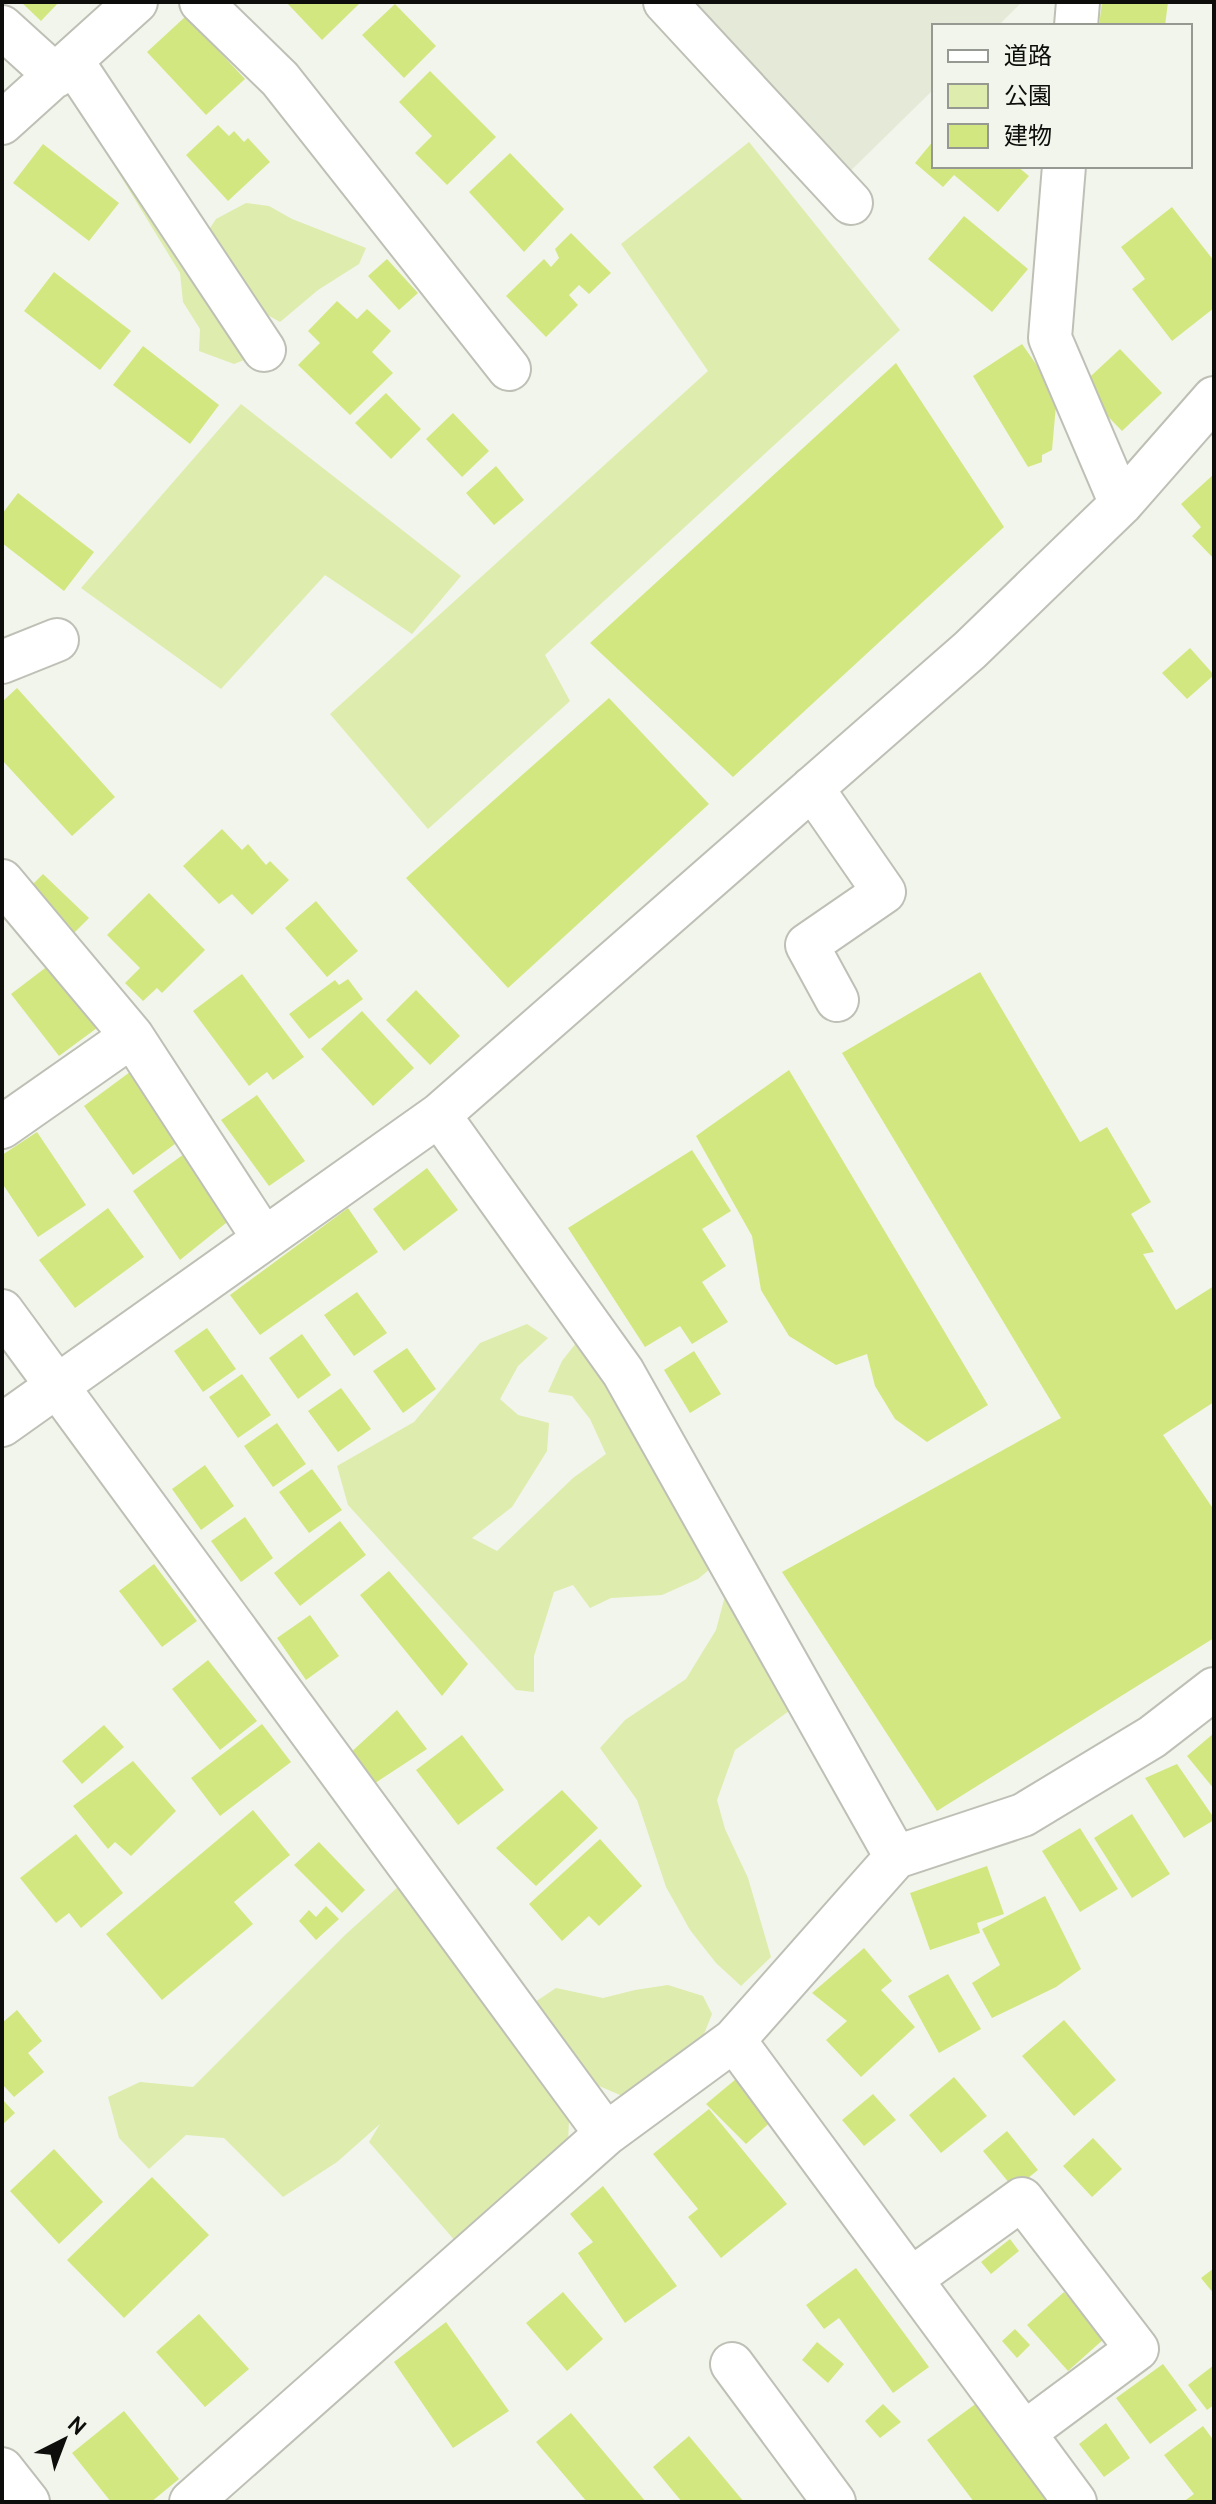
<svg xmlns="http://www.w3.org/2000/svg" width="1216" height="2504" viewBox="0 0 1216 2504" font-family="Cabin,'Noto Sans JP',sans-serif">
  <rect width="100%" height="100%" fill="#f2f5eb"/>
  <path fill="#e5ead8" d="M664 2H1022L998 26H934V89L826 195Z"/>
  <path fill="#deecad" d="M77 105 254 356 234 364 199 351 200 329 183 302 180 273Z
    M749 142 900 330 545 655 570 701 428 829 330 714 708 371 621 244Z
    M246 203 269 206 292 219 366 248 359 264 318 290 280 322 255 308 206 234 216 219Z
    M241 404 461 576 412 634 325 575 221 689 81 588Z
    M527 1324 548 1338 518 1366 500 1399 518 1415 549 1423 547 1451 512 1507 472 1538 497 1551 573 1478 606 1454 590 1419 572 1396 548 1392 562 1361 583 1334 717 1563 698 1579 662 1595 611 1598 590 1608 573 1585 554 1592 534 1656V1692L516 1690 348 1505 337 1466 414 1422 480 1343Z
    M725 1596 765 1639 796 1706 735 1750 717 1800 725 1829 748 1878 771 1957 741 1986 716 1963 690 1930 666 1887 637 1800 600 1748 625 1720 686 1679 716 1630Z
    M399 1886 569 2120 568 2145 457 2243 369 2142 380 2124 337 2162 283 2197 224 2138 186 2135 149 2169 119 2138 108 2097 140 2082 193 2087 345 1935Z
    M668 1985 703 1996 712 2014 700 2044 627 2098 599 2086 532 2004 556 1988 603 1998 635 1990Z"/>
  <path fill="#d3e781" d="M21 2H59L41 21Z
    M286 2H361L322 40Z
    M1102 2H1168L1165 26H1099Z
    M395 4 436 46 404 78 362 35Z
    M186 16 245 79 206 115 147 52Z
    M430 71 496 137 447 185 415 153 432 136 399 102Z
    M218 125 229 136 234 131 244 142 248 138 270 162 228 201 186 155Z
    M934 140V166H1017L1029 176 998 212 954 175 943 187 915 163Z
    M43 144 119 203 89 241 13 183Z
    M510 153 564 209 524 252 469 192Z
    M1172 207 1214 261V308L1172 341 1132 289 1145 279 1121 247Z
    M964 216 1028 269 992 312 928 259Z
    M571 233 611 273 589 294 579 285 569 295 578 305 546 337 506 296 544 259 551 267 559 258 555 249Z
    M387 259 418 293 399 310 368 276Z
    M54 272 131 331 100 370 24 311Z
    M337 301 357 319 367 309 391 331 372 352 393 373 350 415 298 365 320 343 308 331Z
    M1022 344 1057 394 1052 450 1042 455V462L1028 467 973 376Z
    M143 346 219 405 190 444 113 385Z
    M1120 349 1162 393 1122 431 1079 387Z
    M896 363 1004 527 733 777 590 643Z
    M386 393 421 429 391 459 355 423Z
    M453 413 489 451 462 477 426 439Z
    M496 466 524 500 494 525 466 493Z
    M1214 474V559L1192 536 1201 527 1181 504Z
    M18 493 94 552 64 591 2 543V514Z
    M1190 648 1214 675 1187 699 1162 673Z
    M17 688 115 797 72 836 2 760V702Z
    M609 698 709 804 508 988 406 878Z
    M222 829 242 850 248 844 266 865 270 861 289 880 252 915 232 894 219 904 183 866Z
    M43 874 89 918 70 937 25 892Z
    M149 893 205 950 162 993 157 988 143 1001 125 983 140 968 107 935Z
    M316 901 358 951 327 977 285 928Z
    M53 962 101 1025 59 1056 11 994Z
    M980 972 1080 1142 1107 1127 1151 1202 1131 1214 1154 1252 1143 1254 1176 1310 1214 1286V1402L1163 1435 1214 1510V1638L937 1811 782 1572 1061 1418 842 1053Z
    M242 974 304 1057 273 1080 267 1072 249 1086 193 1011Z
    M348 979 363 999 309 1039 289 1014 335 980 339 985Z
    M416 990 460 1036 430 1065 386 1020Z
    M362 1011 414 1068 373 1106 321 1049Z
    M789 1070 988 1405 927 1442 895 1419 875 1386 867 1354 836 1365 789 1336 761 1290 752 1236 696 1136Z
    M130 1072 179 1141 133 1175 84 1106Z
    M257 1095 305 1161 269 1186 221 1120Z
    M37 1132 86 1205 38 1237 2 1183V1155Z
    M692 1150 731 1211 702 1229 726 1266 702 1282 728 1322 692 1344 680 1326 645 1347 568 1228Z
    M184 1154 231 1219 180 1260 133 1191Z
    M427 1168 458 1210 404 1251 373 1209Z
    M108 1208 144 1257 75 1308 39 1260Z
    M348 1208 378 1252 260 1335 230 1295Z
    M357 1292 387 1333 354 1356 324 1315Z
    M207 1328 236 1369 203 1392 174 1351Z
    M302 1334 331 1375 298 1399 269 1358Z
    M407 1348 436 1389 403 1413 373 1371Z
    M694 1351 721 1394 690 1413 664 1370Z
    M242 1374 271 1415 238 1438 209 1397Z
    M341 1388 371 1429 338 1452 308 1411Z
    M277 1423 306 1464 273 1487 244 1446Z
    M205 1465 234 1506 201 1530 172 1489Z
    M312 1469 342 1510 309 1533 279 1492Z
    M245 1517 273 1558 241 1582 211 1541Z
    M340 1521 366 1555 300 1606 274 1573Z
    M154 1564 197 1621 162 1647 119 1591Z
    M389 1571 468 1664 442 1696 360 1595Z
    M310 1615 339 1656 306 1680 277 1638Z
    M208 1660 257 1721 220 1750 172 1689Z
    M397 1710 427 1749 369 1787 348 1755Z
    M262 1724 291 1762 220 1816 191 1778Z
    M104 1725 124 1747 82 1784 62 1761Z
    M1214 1733V1789L1187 1756Z
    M462 1735 504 1790 458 1825 416 1770Z
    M133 1761 176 1811 131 1856 115 1842 108 1849 73 1806Z
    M1177 1764 1214 1818V1820L1184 1838 1145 1778Z
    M562 1790 598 1828 536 1886 496 1848Z
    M253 1810 290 1855 234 1902 253 1924 162 2000 106 1934Z
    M1132 1814 1170 1874 1132 1898 1094 1838Z
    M1080 1828 1118 1889 1080 1912 1042 1851Z
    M76 1834 123 1893 81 1928 69 1913 56 1923 20 1878Z
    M600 1839 642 1886 599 1926 589 1916 562 1941 529 1904Z
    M319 1842 365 1890 342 1913 294 1865Z
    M987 1866 1004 1914 977 1923 980 1933 930 1950 910 1893Z
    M1045 1896 1081 1969 1056 1987 992 2018 972 1983 1000 1965 982 1929Z
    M326 1906 339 1919 316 1940 299 1921 309 1910 316 1917Z
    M864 1948 892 1981 881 1990 915 2027 861 2077 826 2040 847 2021 812 1993Z
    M948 1974 981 2029 939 2053 908 1996Z
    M17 2010 42 2041 28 2053 44 2072 14 2097 2 2084V2023Z
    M1064 2020 1116 2080 1074 2116 1022 2056Z
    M954 2077 987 2116 941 2153 909 2115Z
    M736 2079 774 2119 746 2144 706 2104Z
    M873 2094 896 2120 864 2146 842 2120Z
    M2 2099 15 2113 2 2125Z
    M709 2109 787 2204 721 2258 688 2217 698 2209 653 2154Z
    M1007 2131 1038 2170 1014 2189 983 2151Z
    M1093 2138 1122 2169 1092 2197 1063 2166Z
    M54 2149 103 2202 59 2244 10 2191Z
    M152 2177 209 2235 124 2318 67 2260Z
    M603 2186 677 2286 625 2323 578 2253 593 2242 570 2214Z
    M1010 2239 1019 2251 991 2274 981 2262Z
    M856 2268 929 2367 893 2393 839 2318 824 2329 806 2305Z
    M1214 2268V2294L1201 2278Z
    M563 2292 603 2339 567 2371 526 2323Z
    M1064 2292 1105 2338 1068 2371 1027 2325Z
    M199 2314 249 2369 205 2407 156 2352Z
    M446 2322 509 2411 453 2448 394 2362Z
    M1015 2329 1030 2345 1017 2358 1002 2341Z
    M817 2342 844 2364 828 2383 802 2360Z
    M1163 2364 1197 2410 1150 2444 1116 2398Z
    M1214 2365V2405L1207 2410 1188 2385Z
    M978 2402 1053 2502H974L927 2440Z
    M883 2404 901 2422 880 2438 865 2421Z
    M124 2411 179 2479 151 2502H111L72 2453Z
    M571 2413 646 2502H587L536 2442Z
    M1106 2423 1130 2458 1104 2477 1079 2444Z
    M1203 2426 1214 2441V2502H1183L1194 2494 1164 2455Z
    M689 2436 744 2502H682L653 2467Z"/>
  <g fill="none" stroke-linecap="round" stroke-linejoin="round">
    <g stroke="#bec0b6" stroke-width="46">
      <path id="minor" d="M201 2 280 79 509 369
        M665 2 851 203
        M1076 26 1078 2
        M2 27 56 76
        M72 61 264 350
        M2 123 136 2
        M1064 166 1050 338 1121 504
        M2 662 57 640
        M812 788 884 892 807 945 837 1000
        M2 881 132 1036
        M2 1127 132 1036 264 1239
        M2 1311 606 2134
        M2 1425 439 1115 970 650 1121 504 1214 398
        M896 1857 1023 1815 1152 1737 1214 1689
        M734 2040 1075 2502
        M911 2279 1022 2199 1137 2349 1024 2433
        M732 2364 834 2502
        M2 2469 28 2502
        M191 2502 606 2134 734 2040 896 1857 623 1372 439 1115"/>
    </g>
    <use href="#minor" stroke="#fff" stroke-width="42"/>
  </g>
  <rect width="1216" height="2504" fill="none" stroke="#0d0e0b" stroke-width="8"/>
  <rect x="932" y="24" width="260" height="144" fill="#f2f5eb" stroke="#969991" stroke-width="2"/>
  <rect x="948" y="50" width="40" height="12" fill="#ffffff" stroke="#969991" stroke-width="2"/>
  <text x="1004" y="64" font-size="24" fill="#0d0e0b">道路</text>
  <rect x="948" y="84" width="40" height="24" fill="#deecad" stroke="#969991" stroke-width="2"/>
  <text x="1004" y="104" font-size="24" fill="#0d0e0b">公園</text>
  <rect x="948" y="124" width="40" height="24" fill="#d3e781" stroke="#969991" stroke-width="2"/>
  <text x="1004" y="144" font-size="24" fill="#0d0e0b">建物</text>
  <g transform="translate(64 2440) rotate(42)" stroke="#f2f5eb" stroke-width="6" paint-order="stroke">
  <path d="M0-6L14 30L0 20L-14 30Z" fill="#0d0e0b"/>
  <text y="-12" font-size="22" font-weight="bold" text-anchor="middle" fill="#0d0e0b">N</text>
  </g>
</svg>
